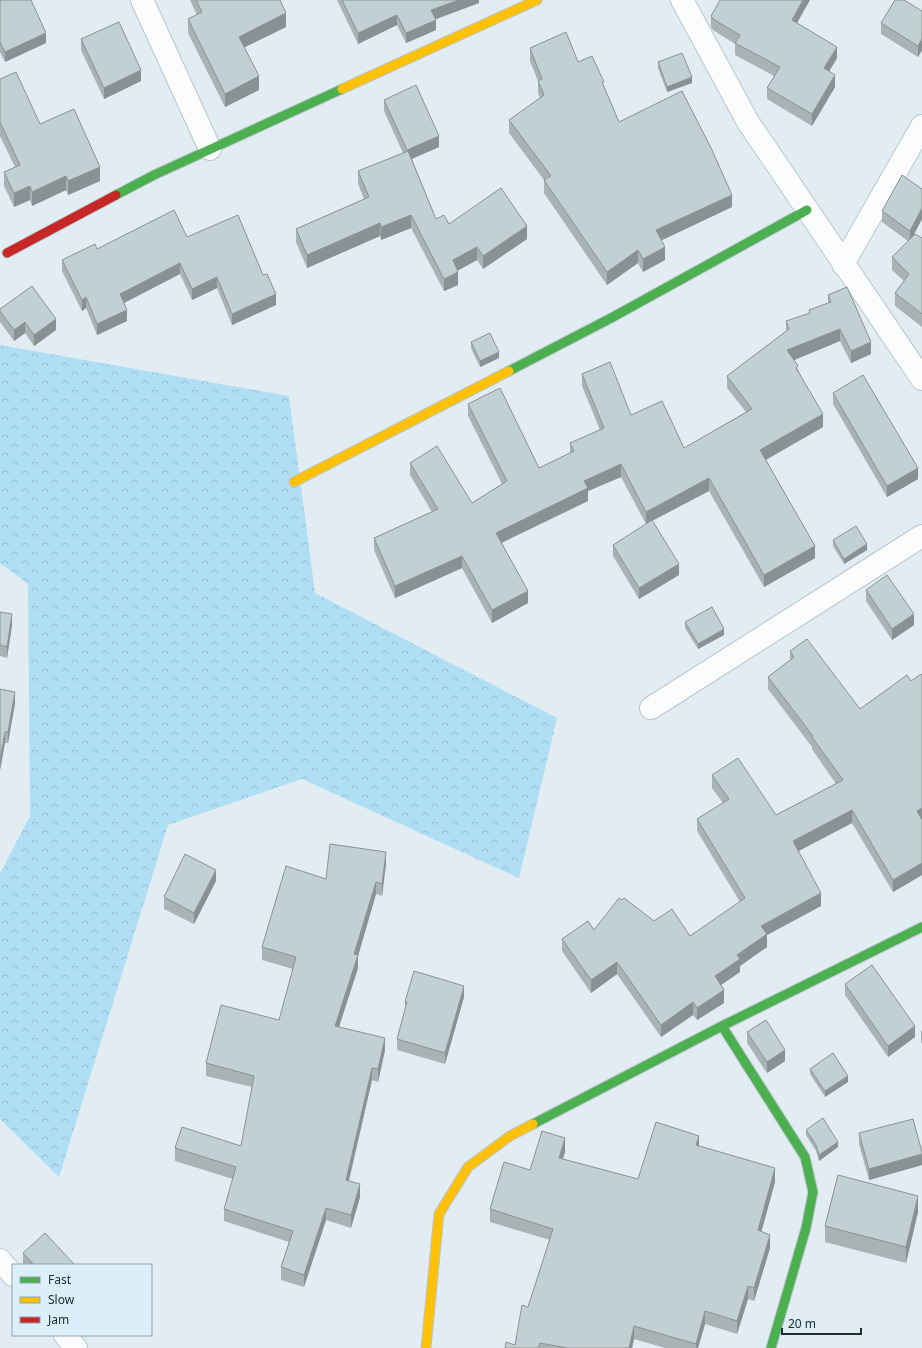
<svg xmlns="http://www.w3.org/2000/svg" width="922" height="1348" viewBox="0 0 922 1348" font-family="'Noto Sans',sans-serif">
  <defs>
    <pattern id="forest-crowns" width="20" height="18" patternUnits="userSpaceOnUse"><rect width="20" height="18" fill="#afdef5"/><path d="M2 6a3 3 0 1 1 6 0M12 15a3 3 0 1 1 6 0" fill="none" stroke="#96bfd3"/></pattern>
  </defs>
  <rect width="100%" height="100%" fill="#e2edf3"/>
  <path fill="url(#forest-crowns)" d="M0 345 289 396 315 593 557 718 519 878 302 779 168 825 59 1177 0 1119V874L30 816 28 584 0 563Z"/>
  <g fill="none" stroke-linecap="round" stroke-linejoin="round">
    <g stroke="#bbc6cc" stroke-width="24">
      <path id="street" d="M142 0 210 149
        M682 0 748 122 922 379
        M843 264 922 126
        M651 708 922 536
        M0 1260 13 1275
        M65 1335 76 1348"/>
    </g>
    <g stroke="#bbc6cc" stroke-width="11">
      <path id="fast" d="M116 195 154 175 342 89
        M509 371 613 317 807 210
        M722 1026 805 1157 813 1192 806 1228 771 1348
        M533 1124 722 1026 922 927"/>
    </g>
    <g stroke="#bbc6cc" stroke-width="11">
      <path id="slow" d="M342 89 537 0
        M294 482 509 371
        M426 1348 439 1214 468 1167 510 1136 533 1124"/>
    </g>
    <g stroke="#bbc6cc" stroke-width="11">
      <path id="jam" d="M7 253 116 195"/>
    </g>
    <use href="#street" stroke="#fbfcfd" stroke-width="22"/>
    <use href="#fast" stroke="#4caf50" stroke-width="9"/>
    <use href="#slow" stroke="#ffc107" stroke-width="9"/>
    <use href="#jam" stroke="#c62828" stroke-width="9"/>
  </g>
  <path fill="#a8b3b5" d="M0 0 46 43 5 62 0 52Z
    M190 0H280L286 27 244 47 259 90 225 107 188 33V19L197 15Z
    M337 0H479V3L435 19 436 30 406 43 397 25 358 44Z
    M922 11V50L918 57 881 34V23Z
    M711 16 797 23 837 58 829 71 835 87 812 126 767 99V88L774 76 735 55V44L713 30 711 27Z
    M81 39 141 81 104 99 81 50Z
    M530 48 578 62 604 86 619 122 732 207 661 240 665 260 643 272 638 263 607 285 544 193V180L509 133V120L540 98 538 93V81L530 61Z
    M658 62 692 83 667 92 658 68Z
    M0 79 40 124 100 181 68 195 66 190 32 206 30 200 14 207 4 186V172L15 167 0 136Z
    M384 100 439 147 412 159 436 219 449 224 527 239 483 269 477 260 457 271 458 285 444 291 411 228 381 240 380 236 307 268 296 242V229L364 199 358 184V171L403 153 384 111Z
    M922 189V219L912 237 922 238V327L895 306V293L904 281 892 270V257L908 241 882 222V211Z
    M187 237 276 305 232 325 217 288 192 300 180 274 124 303 127 321 97 335 86 308 82 311 62 271V260L97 249Z
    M828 295 871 354 851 363 840 341 794 360 823 427 766 460 815 558 764 587 709 491 646 524 621 477 588 491V501L502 543 528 603 492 623 462 568 395 598 374 550V538L432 512 410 475V463L472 503 502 484 468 416V404L539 468 570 453V443L600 430 582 386V374L631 415 684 448 746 412 727 388V376L786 331V321L809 314V310L828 303Z
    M0 309 56 330 34 346 25 333 14 341 0 322Z
    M471 342 499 358 480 367 471 348Z
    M833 393 918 479 887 497 833 404Z
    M833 540 867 550 844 564 833 546Z
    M613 545 679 575 639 599 613 556Z
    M866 590 914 625 892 640 866 601Z
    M0 612 12 625 7 658 0 656Z
    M685 622 724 635 698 649 685 628Z
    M790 651 860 709 922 675V875L893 892 852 823 798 851 821 906 767 935V947L740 966V972L721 985 724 1003 697 1020 693 1015 661 1037 617 974 591 993 562 951V939L594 930 654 921 690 936 740 902 697 831V819L723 803 712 788V775L776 815 836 784 812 749V747L768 689V677L790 660Z
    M0 689 15 703 8 743H5Z
    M386 864 382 896 376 894 358 956V968L339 1027 385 1050 378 1082 372 1080 349 1181 360 1197 351 1228 326 1220 304 1287 281 1280V1267L289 1242 224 1221V1209L233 1179 175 1161V1148L241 1146 252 1087 206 1076V1063L279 1020 293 969 262 960V947L326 879Z
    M216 881 194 924 164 909V897Z
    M845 984 915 1037 888 1057 845 995Z
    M464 997 445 1064 397 1050V1039L405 1010V1002Z
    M922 1030V1044L921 1042V1031Z
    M747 1032 785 1061 767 1073 747 1043Z
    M810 1069 848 1082 825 1097 810 1074Z
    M806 1130 838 1147 819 1161 816 1151 806 1135Z
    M859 1133 922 1152V1165L869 1180 859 1144Z
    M699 1146 775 1182 761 1232 770 1248 754 1301 748 1299 737 1334 705 1324 698 1348H665L634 1339 632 1348H505L515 1345 528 1307 550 1240 490 1222V1209L530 1170 565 1152 563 1159 638 1179Z
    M918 1212 906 1263 825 1242V1226Z
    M23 1253 75 1265H24L23 1264Z"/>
  <path fill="#889294" d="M459 0H479V3L431 21V10Z
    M803 0H810L792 32V20Z
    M286 13V27L239 50V37Z
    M397 15V25L358 44V33Z
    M436 20V30L406 43V33Z
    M46 33V43L5 62V52Z
    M922 39V50L918 57V46Z
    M837 47V58L824 80V68Z
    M141 70V81L104 99V88Z
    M835 75V87L812 126V114Z
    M259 76V90L225 107V94Z
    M692 77V83L667 92V87Z
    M439 136V147L407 161V150Z
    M100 167V181L68 195V181Z
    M66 176V190L32 206V192Z
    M30 186V200L14 207V193Z
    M732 195V207L656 243V230Z
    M922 208V219L910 242V231Z
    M411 215V228L381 240V227Z
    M380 223V236L307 268V255Z
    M527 226V239L483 269V256Z
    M477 247V260L453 273V260Z
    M665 247V260L643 272V259Z
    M638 250V263L607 285V272Z
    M180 263V274L120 305V294Z
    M458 272V285L444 291V279Z
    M217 277V288L192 300V289Z
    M276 294V305L232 325V314Z
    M86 297V308L82 311V300Z
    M127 310V321L97 335V324Z
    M56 319V330L34 346V335Z
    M25 322V333L14 341V330Z
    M840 329V341L787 363V350Z
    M871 342V354L851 363V351Z
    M499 352V358L480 367V361Z
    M823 414V427L760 463V450Z
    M621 464V477L588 491V501L496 545V533L584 481Z
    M918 468V479L887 497V486Z
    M709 478V491L646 524V512Z
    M867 544V550L844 564V559Z
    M815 546V558L764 587V575Z
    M462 556V568L395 598V586Z
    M679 564V575L639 599V588Z
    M528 591V603L492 623V610Z
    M12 614V625L7 658V647Z
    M914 614V625L892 640V629Z
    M724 629V635L698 649V644Z
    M15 692V703L8 743V732Z
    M5 732V743L0 771V760Z
    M922 808V820L917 811Z
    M852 810V823L793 854V841Z
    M386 852V864L382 896V884Z
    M922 863V875L893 892V880Z
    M216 870V881L194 924V913Z
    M376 882V894L358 956V968L335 1039V1026L354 954Z
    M821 893V906L767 935V947L740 966V972L715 989V976L737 955 761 926Z
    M617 962V974L591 993V980Z
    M464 986V997L445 1064V1053Z
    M724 990V1003L697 1020V1008Z
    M693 1002V1015L661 1037V1025Z
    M915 1026V1037L888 1057V1046Z
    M385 1038V1050L378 1082V1069Z
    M785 1050V1061L767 1073V1062Z
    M372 1068V1080L346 1192V1180Z
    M848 1076V1082L825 1097V1091Z
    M699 1136V1150L696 1145Z
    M565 1138V1152L559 1171V1158Z
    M838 1142V1147L819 1161V1155Z
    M922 1154V1165L869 1180V1169Z
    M775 1168V1182L758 1244V1230Z
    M360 1184V1197L351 1228V1215Z
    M918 1196V1212L906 1263V1247Z
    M326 1208V1220L304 1287V1275Z
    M770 1235V1248L754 1301V1288Z
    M748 1286V1299L737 1334V1321Z
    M705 1311V1324L698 1348H696V1344Z
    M634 1326V1339L632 1348H629Z"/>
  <path fill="#c3d0d3" stroke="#889294" d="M0 0H31L46 33 5 52 0 42Z
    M196 0H280L286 13 239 37 259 76 225 94 188 19 202 12Z
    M342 0H459L431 10 436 20 406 33 397 15 358 33Z
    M720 0H803L792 20 837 47 824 68 835 75 812 114 767 88 780 67 735 43 740 35 713 19 711 16Z
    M895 0H904L922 11V39L918 46 881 23Z
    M119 22 141 70 104 88 81 39Z
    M566 32 578 62 592 56 604 82H602L619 122 682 91 712 150 732 195 656 230 665 247 643 259 638 250 607 272 544 180 551 176 509 120 544 95 538 81 542 79 530 48Z
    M682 53 692 77 667 87 658 62Z
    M16 72 40 124 74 109 100 167 68 181 66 176 32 192 30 186 14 193 4 172 20 165 0 122V79Z
    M416 85 439 136 407 150 384 100Z
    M408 151 436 219 444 215 449 224 501 188 527 226 483 256 477 247 453 260 458 272 444 279 411 215 381 227 380 223 307 255 296 229 369 197 358 171Z
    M902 175 922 189V208L910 231 882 211Z
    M174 210 187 237 238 215 263 275 267 274 276 294 232 314 217 277 192 289 180 263 120 294 127 310 97 324 86 297 82 300 62 260 95 244 97 249Z
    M915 234 922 238V314L895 293 909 274 892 257Z
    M32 286 56 319 34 335 25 322 14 330 0 311V309Z
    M847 287 871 342 851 351 840 329 787 350 798 366 796 368 823 414 760 450 815 546 764 575 709 478 646 512 621 464 584 481 588 488 496 533 528 591 492 610 462 556 395 586 374 538 438 509 410 463 437 446 472 503 507 481 468 404 500 388 539 468 574 451 570 443 604 428 582 374 610 362 631 415 662 401 684 448 752 409 727 376 789 329 786 321 810 313 809 310 831 302 828 295Z
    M490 333 499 352 480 361 471 342Z
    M863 375 918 468 887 486 833 393Z
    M652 520 679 564 639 588 613 545Z
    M856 526 867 544 844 559 833 540Z
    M887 575 914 614 892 629 866 590Z
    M712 607 724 629 698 644 685 622Z
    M0 612 12 614 7 647 0 645Z
    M807 639 860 709 907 675 911 681 921 674 922 675V808L917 811 922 820V863L893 880 852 810 793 841 821 893 761 926 767 934 737 955 740 959 715 976 724 990 697 1008 693 1002 661 1025 617 962 591 980 562 939 588 921 594 930 619 898 622 900 624 898 654 921 672 909 690 936 745 898 697 819 729 799 712 775 738 758 776 815 843 780 812 737 813 736 768 677 794 657 790 651Z
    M0 689 15 692 8 732H5L0 760Z
    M330 844 386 852 382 884 376 882 354 954 358 955 335 1026 385 1038 378 1069 372 1068 346 1180 360 1184 351 1215 326 1208 304 1275 281 1267 293 1231 224 1209 236 1167 175 1148 182 1127 241 1146 254 1076 206 1063 221 1005 279 1020 296 957 262 947 286 866 326 879Z
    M185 854 216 870 194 913 164 897Z
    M872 965 915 1026 888 1046 845 984Z
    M414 971 464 986 445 1053 397 1039 407 1002H405Z
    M766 1020 785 1050 767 1062 747 1032Z
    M833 1053 848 1076 825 1091 810 1069Z
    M823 1118 838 1142 819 1155 816 1145 806 1130Z
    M913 1119 922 1152V1154L869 1169 859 1133Z
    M656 1122 699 1136 696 1145 775 1168 758 1230 770 1235 754 1288 748 1286 737 1321 705 1311 696 1344 634 1326 629 1348H567L540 1343 538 1348H505L506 1342 515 1345 522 1305 528 1307 553 1229 490 1209 504 1162 530 1170 542 1131 565 1138 559 1158 638 1179Z
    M838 1175 918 1196 906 1247 825 1226Z
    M45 1233 75 1265H34L23 1253Z"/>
  <rect x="12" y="1264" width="140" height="72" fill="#dbeffa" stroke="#90a2ab"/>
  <rect x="20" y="1277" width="20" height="6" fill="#4caf50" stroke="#90a2ab"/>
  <text x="48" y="1284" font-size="12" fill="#202e35">Fast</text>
  <rect x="20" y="1297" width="20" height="6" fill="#ffc107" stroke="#90a2ab"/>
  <text x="48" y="1304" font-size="12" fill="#202e35">Slow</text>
  <rect x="20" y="1317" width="20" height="6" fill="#c62828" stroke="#90a2ab"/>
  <text x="48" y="1324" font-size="12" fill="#202e35">Jam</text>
  <path d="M782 1328v6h79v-6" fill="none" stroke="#202e35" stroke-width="2"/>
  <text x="788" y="1328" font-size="12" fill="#202e35" stroke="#dbeffa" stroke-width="3" paint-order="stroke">20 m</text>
</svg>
